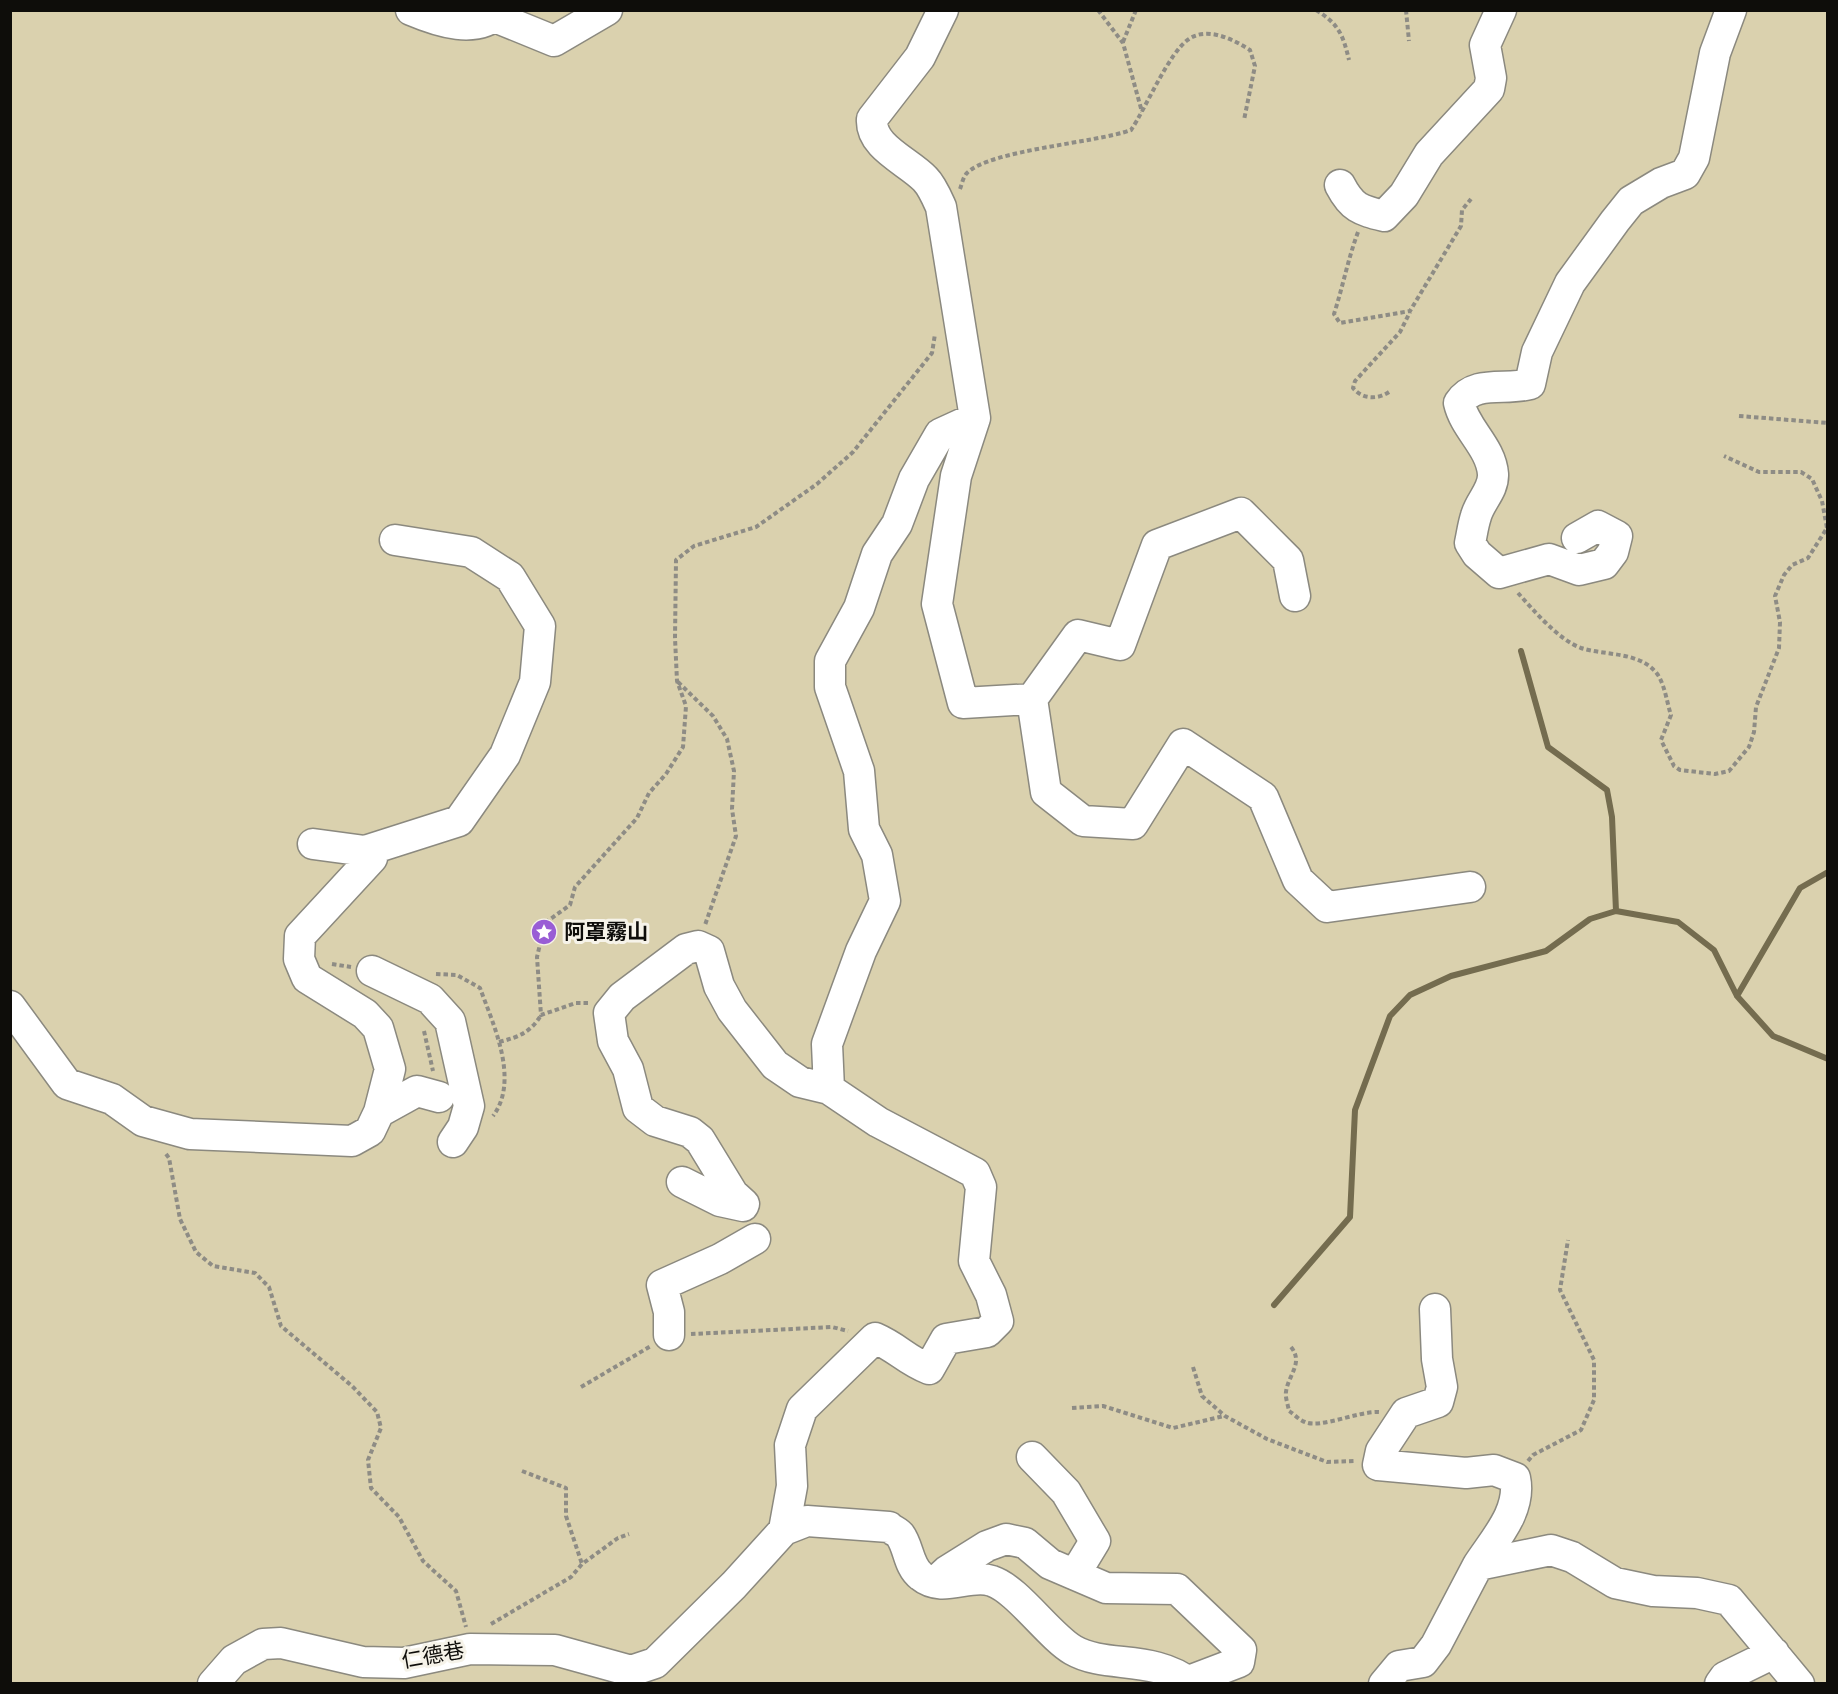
<svg xmlns="http://www.w3.org/2000/svg" width="1838" height="1694" viewBox="0 0 1838 1694" font-family="'Alegreya Sans','Noto Sans TC',sans-serif">
  <rect width="100%" height="100%" fill="#e9e6dc"/>
  <path fill="#dad1ae" d="M11 11H1827V1683H11Z"/>
  <g fill="none" stroke-linecap="round" stroke-linejoin="round">
    <path stroke="#746c4f" stroke-width="6" d="M1521 651 1548 747 1607 790 1612 817 1616 911
      M1737 996 1800 888 1828 872
      M1274 1305 1350 1217 1355 1110 1390 1016 1410 995 1451 976 1546 951 1590 919 1616 911 1678 922 1714 950 1737 996 1773 1036 1828 1059"/>
    <g stroke="#8b897f" stroke-width="33">
      <path id="minor" d="M411 10C437 21 478 36 501 10
        M943 10 920 57 872 119C870 147 908 161 925 179 932 186 937 198 941 207L975 418 956 476 937 604 963 703 1032 699 1078 635 1120 645 1157 545 1241 513 1288 560 1295 596
        M495 17 554 41 607 10
        M1340 185C1352 208 1360 210 1384 216L1404 195 1429 154 1489 89 1491 78 1485 45 1501 10
        M1577 538 1598 526 1617 536 1613 552 1604 564 1579 570 1549 559 1499 573 1477 554 1470 543C1472 534 1473 525 1476 516 1480 501 1494 490 1493 474 1491 447 1465 429 1459 403 1475 379 1505 391 1530 384L1537 352 1570 283 1615 221 1631 201 1661 183 1685 174 1694 158 1715 53 1731 10
        M1032 699 1046 792 1083 821 1133 824 1183 744 1263 797 1298 880 1327 907 1470 887
        M365 851 459 821 505 755 535 682 540 626 510 577 471 552 395 540
        M372 971 430 999 450 1021 469 1106 463 1127 453 1142
        M10 1006 67 1084 112 1099 143 1121 190 1134 352 1141 370 1131 379 1112 390 1069 378 1028 365 1014 307 978 299 959 300 936 372 858 365 851 313 844
        M379 1112 417 1091 439 1097
        M682 1182 720 1201 743 1206 744 1204 733 1194 700 1140 690 1132 655 1121 638 1108 628 1069 613 1041 609 1013 622 997 686 949 698 946 709 951 719 986 732 1010 775 1065 800 1082 829 1089
        M1435 1309 1437 1359 1442 1387 1438 1402 1406 1413 1381 1451 1378 1465 1466 1473 1494 1470 1515 1478C1522 1510 1495 1539 1478 1565
        M669 1335V1312L662 1285 720 1259 755 1239
        M1032 1457 1066 1492 1095 1541 1075 1574
        M784 1530 807 1521 889 1527C892 1530 898 1532 900 1535 909 1547 908 1566 921 1576 943 1594 969 1573 992 1581 1017 1589 1049 1636 1073 1650 1106 1669 1153 1654 1191 1684
        M935 1582 947 1571 987 1546 1006 1539 1025 1543 1050 1564 1106 1588 1177 1589 1241 1650 1239 1662 1189 1681
        M631 1671 655 1663 734 1585 784 1530 792 1486 790 1445 802 1409 875 1338C898 1348 906 1360 929 1369L946 1339 987 1332 998 1321 991 1295 974 1261 981 1187 975 1173 878 1122 829 1089 827 1044 861 951 885 901 877 855 864 829 859 771 830 687V661L859 608 877 554 897 524 914 479 940 434 975 418
        M213 1684 234 1660 263 1644 281 1643 363 1662 404 1663 470 1649 555 1650 631 1671
        M1384 1684 1399 1666 1423 1662 1436 1645 1478 1565 1551 1550 1572 1557 1615 1583 1653 1591 1697 1593 1729 1600 1799 1684
        M1720 1684 1725 1677 1774 1653"/>
    </g>
    <path stroke="#8e8c85" stroke-width="4" stroke-dasharray="4.5 3" stroke-linecap="butt" d="M1098 10 1123 43 1142 112
      M1316 10C1339 24 1343 35 1349 60
      M1406 10 1409 41
      M1123 42 1136 10
      M960 189C962 184 963 177 967 173 990 150 1095 143 1131 130 1146 108 1169 52 1189 39 1208 26 1234 40 1250 50L1255 66 1244 120
      M1358 232C1348 259 1343 286 1334 314L1340 323 1410 311 1461 226 1462 210 1471 199
      M1389 392C1377 400 1362 399 1353 388L1355 381 1400 332 1410 312
      M1739 416 1828 423
      M1518 593C1534 611 1559 640 1581 648 1606 656 1641 651 1658 675 1665 686 1667 703 1671 715L1661 740 1674 766 1680 770 1715 774 1729 771 1749 747 1754 732 1756 707 1779 648 1780 622 1775 596 1784 575 1792 565 1808 558 1827 528 1822 501 1812 479 1801 472H1759L1724 456
      M678 682 713 716 727 739 734 771 732 809 736 836 705 925
      M332 964 351 967
      M436 974 457 975 480 988C493 1024 520 1080 493 1116
      M588 1003H576L541 1015 537 957 545 923 570 905 575 887 637 818 649 793 666 774 683 747 686 706 677 681 675 638 676 560 694 546 756 527 817 484 853 452 932 353 935 334
      M424 1031 433 1071
      M499 1042C519 1037 531 1032 541 1015
      M166 1154 169 1158 180 1219 196 1252 213 1266 255 1273 269 1287 281 1326 352 1386 377 1412 381 1428 368 1460 371 1488 399 1517 423 1561 456 1591 466 1627
      M691 1334 832 1327 848 1331
      M1291 1347C1304 1363 1288 1375 1286 1392 1285 1397 1288 1405 1289 1411 1294 1414 1299 1420 1305 1422 1320 1429 1358 1411 1379 1412
      M1193 1367 1202 1396 1225 1416 1267 1439 1327 1462 1354 1461
      M581 1387 651 1346
      M1072 1408 1103 1406 1173 1428 1224 1416
      M1528 1461 1533 1455 1581 1430 1594 1400V1360L1560 1290 1568 1240
      M522 1471 566 1488V1516L582 1564
      M491 1624 571 1577 582 1564 618 1538 629 1534"/>
    <use href="#minor" stroke="#fff" stroke-width="30"/>
  </g>
  <defs>
    <g id="sight-disc" transform="scale(1.35)"><circle r="9.5" fill="#995dd5" stroke="#f6f3e9"/><path d="M0-6L1.8-2.2L6-1.7L2.9 1.2L3.7 5.4L0 3.3L-3.7 5.4L-2.9 1.2L-6-1.7L-1.8-2.2Z" fill="#fff"/></g>
  </defs>
  <g fill-rule="evenodd">
    <use href="#sight-disc" x="544" y="932"/>
  </g>
  <g text-anchor="middle" dominant-baseline="central" stroke-width="6" stroke-linejoin="round" paint-order="stroke">
    <g font-size="21" font-weight="bold" fill="#0e0d0a" stroke="#f6f3e9" text-anchor="start">
      <text x="564" y="932">阿罩霧山</text>
    </g>
    <g font-size="21" fill="#0e0d0a" stroke="#f6f3e9">
      <text transform="translate(433 1656) rotate(-10)">仁德巷</text>
    </g>
  </g>
  <rect width="1838" height="1694" fill="none" stroke="#0e0d0a" stroke-width="24"/>
</svg>
